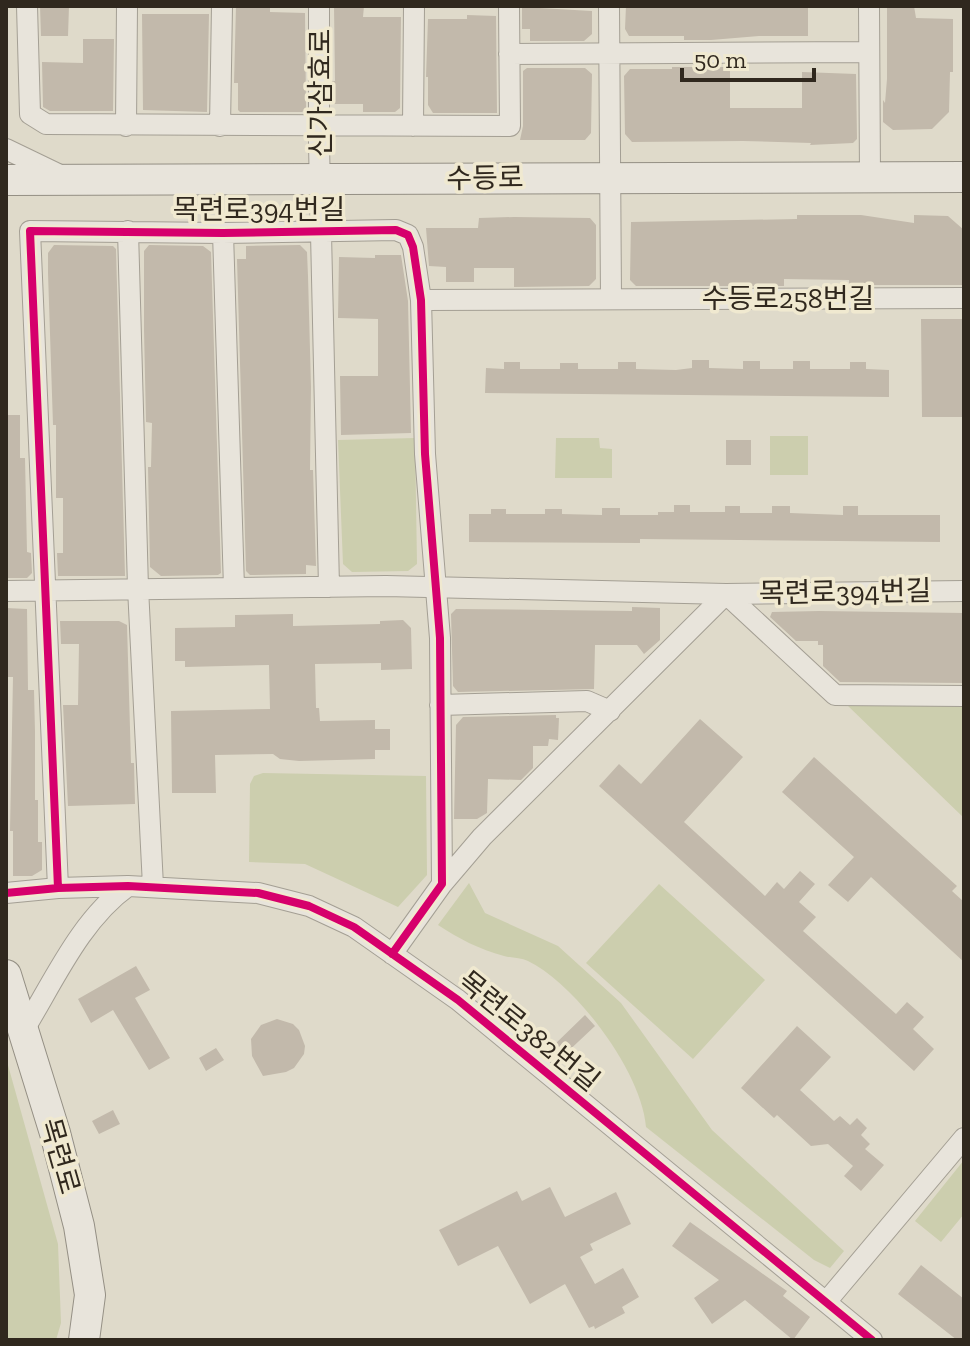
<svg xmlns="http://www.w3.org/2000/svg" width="970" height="1346" viewBox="0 0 970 1346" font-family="'Zilla Slab','Noto Sans KR',serif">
  <rect width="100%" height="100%" fill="#dfdaca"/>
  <path fill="#ccceae" d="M770 436H808V475H770Z
    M415 438 417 564 408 571 352 572 343 564 338 440Z
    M556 438H599L600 448 612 449V478H555Z
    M964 704V818L847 705Z
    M263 773 426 776 427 875 398 907 305 864 249 862 250 784 254 776Z
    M469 883 485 913 558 946 621 1003 712 1130 844 1251 830 1268 814 1260 646 1127C642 1073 577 985 528 961 521 958 512 958 504 956 479 949 459 939 438 925Z
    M659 884 765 980 693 1059 586 963Z
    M6 1058 58 1244 61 1323 56 1340H6Z
    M964 1160V1214L941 1242 915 1221Z"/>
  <path fill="#c2b9ab" d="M40 6H69L68 36H41Z
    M236 6H270V12L305 13 306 109 302 112H240L238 110V83H234Z
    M334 6H364L363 17H401L400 108 395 112H363V104H332V81H335Z
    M626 6H808V36H759L711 40H684V36H629L625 29Z
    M887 6H914L916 18 953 19V72H950L949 112 932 129 893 130 883 122V100L885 103 887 79Z
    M522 7 592 11V34L584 41H530V29H522Z
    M142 14H209L207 112 143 110Z
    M467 15 496 16 497 113H433L428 105V77H426L428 19H467Z
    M83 39H114L113 111H50L43 107 42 62 83 63Z
    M672 67H730V108H802V72L856 74 857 139 853 143 810 145 811 143 743 141 632 142 625 134 624 76 630 69H672Z
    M527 68H585L592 74 591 133 585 140H520L523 126V71Z
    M797 215H861L914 223V215L948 216 964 230V285H849V280L784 279V286H636L630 280 631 222 797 219Z
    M514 217 590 218 596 225V279L589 286 514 287V268H474V282H446V267L429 266 426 228H478L479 218Z
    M54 245 113 246 116 249 125 576H58L57 553H63V498H56V425H53L48 273V253Z
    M149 245 203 246 211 252 221 573 218 575 161 576 150 567 148 467H151L152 423 146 422 144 330V251Z
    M300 245 307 252 308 276 311 387 310 470H313L316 566 306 565V574L250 575 246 571 237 259H246V246Z
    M375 255H401L408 301 411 433 341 435 340 376H378V319L338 318 339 257 375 258Z
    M921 319H964V417H922Z
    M692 360H709V368L743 369V361H760V369H793V361H810V369H850V362H866V369L889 370V397L485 393 486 368 504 369V362H520V369H560V363H578V369H618V362H636V369L676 370 692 368Z
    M6 415H20V458H25L27 552 31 553 32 573 27 578H6Z
    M726 440H751V465H726Z
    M674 505H690V512H725V506H740V513H772V506H790V513L843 515V506H858V515H940V542L640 539V543L469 542V514H491V509H506V514H545V509H562V514L602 515V508H620V515H658V512H674Z
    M632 607 660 608V640L644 654 637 645H595L594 689 458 692 453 686 451 614 456 609 632 611Z
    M6 608 27 609 28 690H34L35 732V800H38V842H42V870L32 876H13V831H10L13 677H6Z
    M819 611 964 613V683L840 682 823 666V645H818V641H796L770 617 772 612Z
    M293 614V626L380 624V621L403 620 411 628 412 669 381 670V663L315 664 316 708H319L320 721 375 720V729H390V750H375V759L299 761 280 759 273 754 215 755 216 793H172L171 711 270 709 269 665 185 667V661H175V628L235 627V615Z
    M60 621H119L127 625 131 763H134L135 804 68 806 63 705H78L79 644H61Z
    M556 715V718H559L558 740 549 739 548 746H533V768L521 780 488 779 487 813 477 819H454L456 725 463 717Z
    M700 719 743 757 684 822 765 896 777 882 784 889 800 871 815 884 799 902 816 917 803 931 896 1014 907 1002 924 1017 913 1029 934 1049 914 1071 599 786 619 764 641 784Z
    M814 757 957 886 952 891 964 902V962L871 877 848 902 828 885 854 857 782 792Z
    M136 966 150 990 135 998 170 1058 149 1070 113 1010 91 1023 78 999Z
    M585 1015 595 1026 562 1057 553 1046Z
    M277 1019 293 1024 299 1030 305 1046 304 1054 294 1068 286 1072 263 1076 252 1056 251 1039 261 1025Z
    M797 1026 831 1057 800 1090 834 1121 840 1116 850 1125 857 1118 867 1128 861 1135 870 1144 865 1149 884 1165 861 1191 844 1176 853 1166 828 1144 811 1146 777 1115 774 1118 741 1088Z
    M216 1048 224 1060 206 1071 199 1058Z
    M113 1110 120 1124 99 1134 92 1121Z
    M550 1187 565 1217 616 1192 631 1224 590 1244 593 1250 580 1257 595 1284 623 1268 639 1297 622 1307 625 1313 595 1329 594 1326 589 1328 565 1284 530 1304 498 1246 458 1266 439 1230 517 1191 522 1201Z
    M690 1222 787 1291 783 1296 810 1317 793 1340 745 1300 712 1324 694 1298 719 1280 672 1246Z
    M921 1265 964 1299V1340H957L898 1294Z"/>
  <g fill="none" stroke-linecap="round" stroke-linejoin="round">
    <g stroke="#a49f94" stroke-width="22">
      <path id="street" d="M27 6 30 114 46 124 510 126 509 6
        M319 6V145L329 587
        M609 6 611 298
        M869 6 870 177
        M509 54 869 52
        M126 126 127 6
        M220 126 222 6
        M413 126 414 6
        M6 149 62 176
        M128 231 138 588 153 886
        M223 233 234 588
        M421 300 964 298
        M6 591 386 586 726 594 964 591
        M440 705 587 701 610 711
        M442 884 482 837 726 594 835 695 964 696
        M58 888 30 231 223 233 396 230 408 235 413 247 421 300 425 454 440 638 442 884 392 954
        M6 893 58 888 128 886 258 893 309 906 354 927 458 1000 872 1340
        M22 1033C53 983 80 920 128 886
        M826 1302 964 1138"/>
    </g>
    <g stroke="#948f84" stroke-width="32">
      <path id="secondary" d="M6 180 964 177
        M6 975 55 1133 79 1226 90 1295 84 1340"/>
    </g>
    <use href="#street" stroke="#e8e4db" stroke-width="20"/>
    <use href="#secondary" stroke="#e8e4db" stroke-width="30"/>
    <g stroke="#f0e9d0" stroke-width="13">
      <path id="cycleway" d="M58 888 30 231 223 233 396 230 408 235 413 247 421 300 425 454 440 638 442 884 392 954
        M6 893 58 888 128 886 258 893 309 906 354 927 458 1000 872 1340"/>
    </g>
    <use href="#cycleway" stroke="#d6006c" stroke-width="8"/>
  </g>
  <g text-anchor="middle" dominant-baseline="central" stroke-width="7" stroke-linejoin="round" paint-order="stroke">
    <g font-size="28" fill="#30281e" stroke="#f0e9d0">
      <text transform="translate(320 93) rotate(-90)">신가삼효로</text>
      <text transform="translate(485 178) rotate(-1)">수등로</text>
      <text x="259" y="209">목련로394번길</text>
      <text x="788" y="298">수등로258번길</text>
      <text transform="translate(845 592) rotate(-1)">목련로394번길</text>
      <text transform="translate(529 1031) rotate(39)">목련로382번길</text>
      <text transform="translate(60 1156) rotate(74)">목련로</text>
    </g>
  </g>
  <rect width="970" height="1346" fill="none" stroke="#30281e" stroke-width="16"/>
  <path d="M682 68v12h132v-12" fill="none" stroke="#30281e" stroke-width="4"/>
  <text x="694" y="68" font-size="24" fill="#30281e" stroke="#f0e9d0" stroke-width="6" paint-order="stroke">50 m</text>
</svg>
